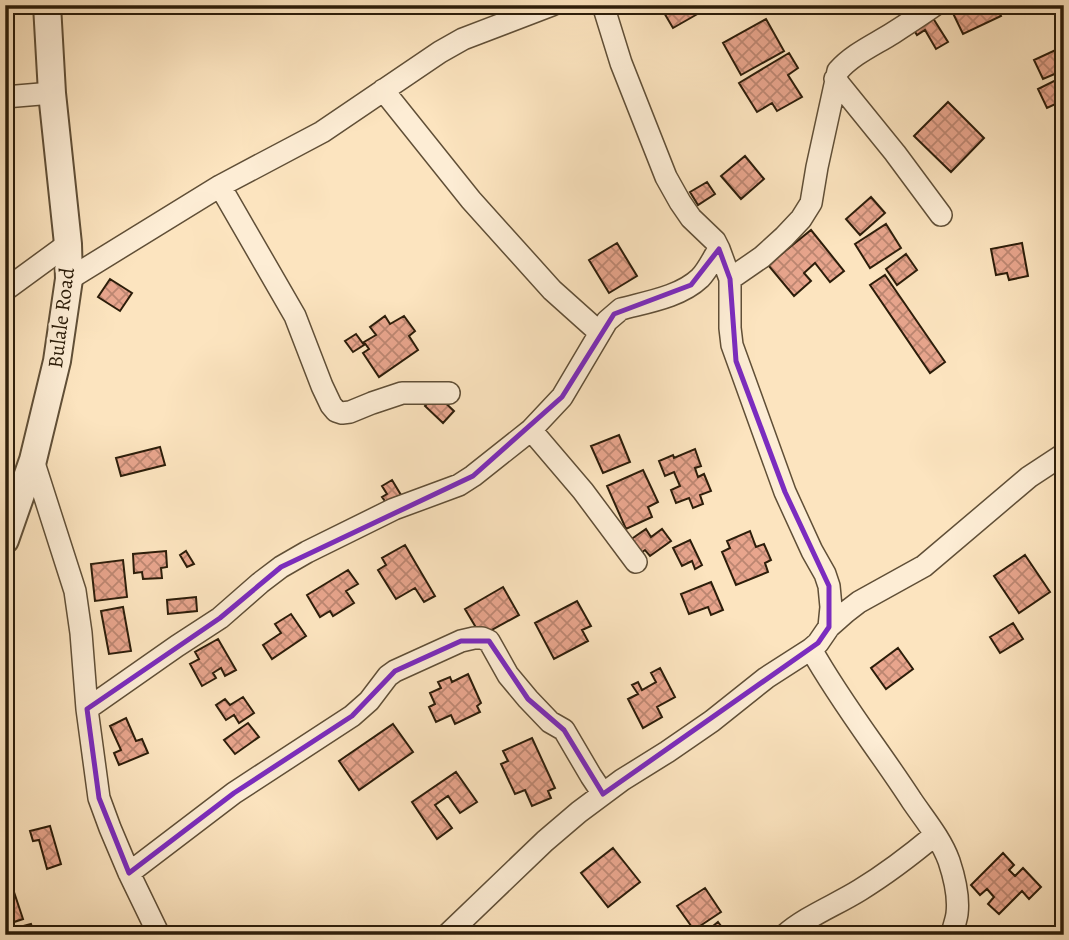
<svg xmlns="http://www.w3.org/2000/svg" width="1069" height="940" viewBox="0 0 1069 940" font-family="Alegreya,serif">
  <defs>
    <pattern id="building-cross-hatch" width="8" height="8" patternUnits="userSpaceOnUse" patternTransform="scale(1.75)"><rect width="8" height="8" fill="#e8a58d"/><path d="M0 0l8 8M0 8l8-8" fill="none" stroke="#bc8671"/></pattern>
  </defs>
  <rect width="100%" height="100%" fill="#fce4bf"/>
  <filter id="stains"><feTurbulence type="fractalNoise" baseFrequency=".00286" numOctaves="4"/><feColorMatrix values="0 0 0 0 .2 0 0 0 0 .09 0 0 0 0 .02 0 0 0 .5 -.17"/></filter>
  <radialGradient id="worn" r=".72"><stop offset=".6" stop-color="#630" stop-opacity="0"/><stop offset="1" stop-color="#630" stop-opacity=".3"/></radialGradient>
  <path fill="url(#building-cross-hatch)" stroke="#2c1d0a" stroke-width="2" d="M666 5H697L701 12 673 28 663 11 667 8Z
    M953 5H996L1001 16 963 34 950 7Z
    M931 15 948 42 936 49 925 30 917 35 912 27Z
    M766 19 784 51 741 75 723 43Z
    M1062 47 1064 50V70L1043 79 1034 60Z
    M789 53 798 68 788 75 802 97 777 111 772 103 757 112 739 83Z
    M1064 76V100L1047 108 1038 89Z
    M948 102 984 138 951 172 914 136Z
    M745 156 764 179 741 199 721 176Z
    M707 182 715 194 698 205 690 192Z
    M871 197 885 213 860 235 846 219Z
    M886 224 901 248 870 268 855 244Z
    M811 230 844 271 830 282 815 263 804 273 811 281 794 296 768 265Z
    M617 243 637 276 609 293 589 260Z
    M1022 243 1028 276 1009 280 1007 273 996 275 991 249Z
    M906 254 917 270 897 285 886 269Z
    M885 275 945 362 930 373 870 285Z
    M110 279 132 293 120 311 98 297Z
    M385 316 390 324 404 316 415 331 409 336 418 350 379 377 363 353 369 349 364 342 376 335 370 327Z
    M356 334 364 345 353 352 345 341Z
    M436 394 454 411 443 423 425 406Z
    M619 435 630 462 603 473 591 446Z
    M160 447 165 465 121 476 116 458Z
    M695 449 701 466 695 468 698 477 704 474 711 491 700 495 703 504 693 508 689 498 676 503 671 490 680 486 674 472 665 476 659 461 673 455 674 458Z
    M643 470 658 502 648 507 652 517 626 529 607 486Z
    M392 480 401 495 387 504 382 497 387 494 382 486Z
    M646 529 651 537 662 529 671 541 650 556 645 550 637 556 630 540Z
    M750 531 756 547 764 544 771 560 765 563 768 572 736 585 722 552 730 548 727 541Z
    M690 540 702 565 695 569 692 561 682 566 673 548Z
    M405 545 435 596 424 602 415 588 396 599 378 570 386 565 382 558Z
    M166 551 167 567 161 568 162 578 143 579 142 572 134 573 133 554Z
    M186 551 194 564 187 567 180 555Z
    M1025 555 1050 592 1019 613 994 576Z
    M123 560 127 597 95 601 91 564Z
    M348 570 358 584 346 591 354 603 333 616 330 611 320 617 307 595Z
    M711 582 723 610 711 615 708 607 689 614 681 594Z
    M503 587 519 615 481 636 465 609Z
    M196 597 197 611 168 614 167 600Z
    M577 601 591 626 582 630 588 641 554 659 535 623Z
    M123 607 131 651 109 654 101 611Z
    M291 614 306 636 272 659 263 645 281 633 275 624Z
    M1013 623 1023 639 1000 653 990 637Z
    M218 639 236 670 225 676 221 668 213 673 216 678 202 686 190 664 199 659 195 652Z
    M898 648 913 669 886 689 871 668Z
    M660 668 675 697 657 707 662 717 643 728 628 699 638 694 632 685 638 682 642 690 656 682 651 673Z
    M468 674 481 703 477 706 480 712 455 724 451 715 436 722 429 707 435 704 430 693 441 688 438 682 450 677 452 682Z
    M243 697 254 713 239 723 234 715 226 720 216 705 225 699 230 705Z
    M126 718 136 741 142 739 148 753 119 765 114 753 121 750 110 726Z
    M248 723 259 737 235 754 224 740Z
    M393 724 413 752 359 790 339 761Z
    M532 738 555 788 548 791 551 798 532 806 525 790 515 794 501 764 508 761 503 751Z
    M456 772 477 802 460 813 448 796 435 805 452 828 437 839 412 802Z
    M50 826 61 864 47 869 39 840 33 841 30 831Z
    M613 848 640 882 608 907 581 873Z
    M1003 853 1014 865 1009 870 1015 876 1023 868 1041 887 1029 899 1022 891 999 914 988 904 994 897 987 889 980 895 971 885Z
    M5 865 23 919 5 925Z
    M705 888 721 912 694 930 677 906Z
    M718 922 728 935H702Z
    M31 924 35 935H19L16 928Z"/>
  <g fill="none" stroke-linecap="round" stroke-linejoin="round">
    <g stroke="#604f37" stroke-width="24">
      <path id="minor" d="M603 5 621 63 666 177 680 202 691 218 715 241 719 249 730 279V328L732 345 785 492 812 551 825 574 829 586 831 607 829 627
        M835 79 895 153 941 215
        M383 90 471 200 552 290 600 333
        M5 97 52 93
        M220 186 295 316 322 386 331 405 336 411 342 413 350 412 372 403 402 393H449
        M69 279 220 186 322 132 440 52 463 39 552 5
        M730 279 762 257 784 237 801 219 811 203 817 167 838 71C853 54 874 45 893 33 907 24 921 15 935 5
        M5 290 68 244
        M531 430 583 491 636 562
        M33 460 75 591 81 633 87 709 99 798 110 828 129 873 159 935
        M811 649C841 703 879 750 912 801 925 820 941 839 949 861 954 876 959 898 957 914 956 921 953 928 952 935
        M87 709 177 646 220 618 260 583 281 567 307 552 394 509 459 485 473 476 531 430 562 397 607 321 621 309C647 302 680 297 700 278 708 270 713 258 719 249
        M129 873 234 793 352 716 369 701 388 676 395 671 461 641 474 638H482L489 641 508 675 528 699 550 722 564 730 591 776 603 794
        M447 935 545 841 579 812 622 780 667 752 712 721 766 678 811 649 818 643 829 627 846 612 859 602 924 566 1029 477 1064 454
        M785 935C805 917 836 905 860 890 886 874 911 855 935 835"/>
    </g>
    <g stroke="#604f37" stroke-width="30">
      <path id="tertiary" d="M5 540 33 460 57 361 69 279 68 244 52 93 47 5"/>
    </g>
    <use href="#minor" stroke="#fdedd5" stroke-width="21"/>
    <use href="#tertiary" stroke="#fdedd5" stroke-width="26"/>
  </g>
  <path fill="none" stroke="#7b2cbf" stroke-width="5" stroke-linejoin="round" d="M719 249 730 279 736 361 785 492 829 586V627L818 643 603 794 564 730 528 699 489 641H461L395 671 352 716 234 793 129 873 99 798 87 709 220 618 281 567 473 476 562 397 614 314 691 285Z"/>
  <g text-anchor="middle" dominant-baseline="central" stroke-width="6" stroke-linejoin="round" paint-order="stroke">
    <g font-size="21" fill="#2c1d0a" stroke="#fdedd5">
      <text transform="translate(61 318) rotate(-83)">Bulale Road</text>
    </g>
  </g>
  <rect width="1069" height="940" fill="none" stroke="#fce4bf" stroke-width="28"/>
  <rect x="7" y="7" width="1055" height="926" fill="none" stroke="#2c1d0a" stroke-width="3.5"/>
  <rect x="14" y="14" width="1041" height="912" fill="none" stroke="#2c1d0a" stroke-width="2"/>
  <rect width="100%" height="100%" filter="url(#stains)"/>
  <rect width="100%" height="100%" fill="url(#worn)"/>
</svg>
